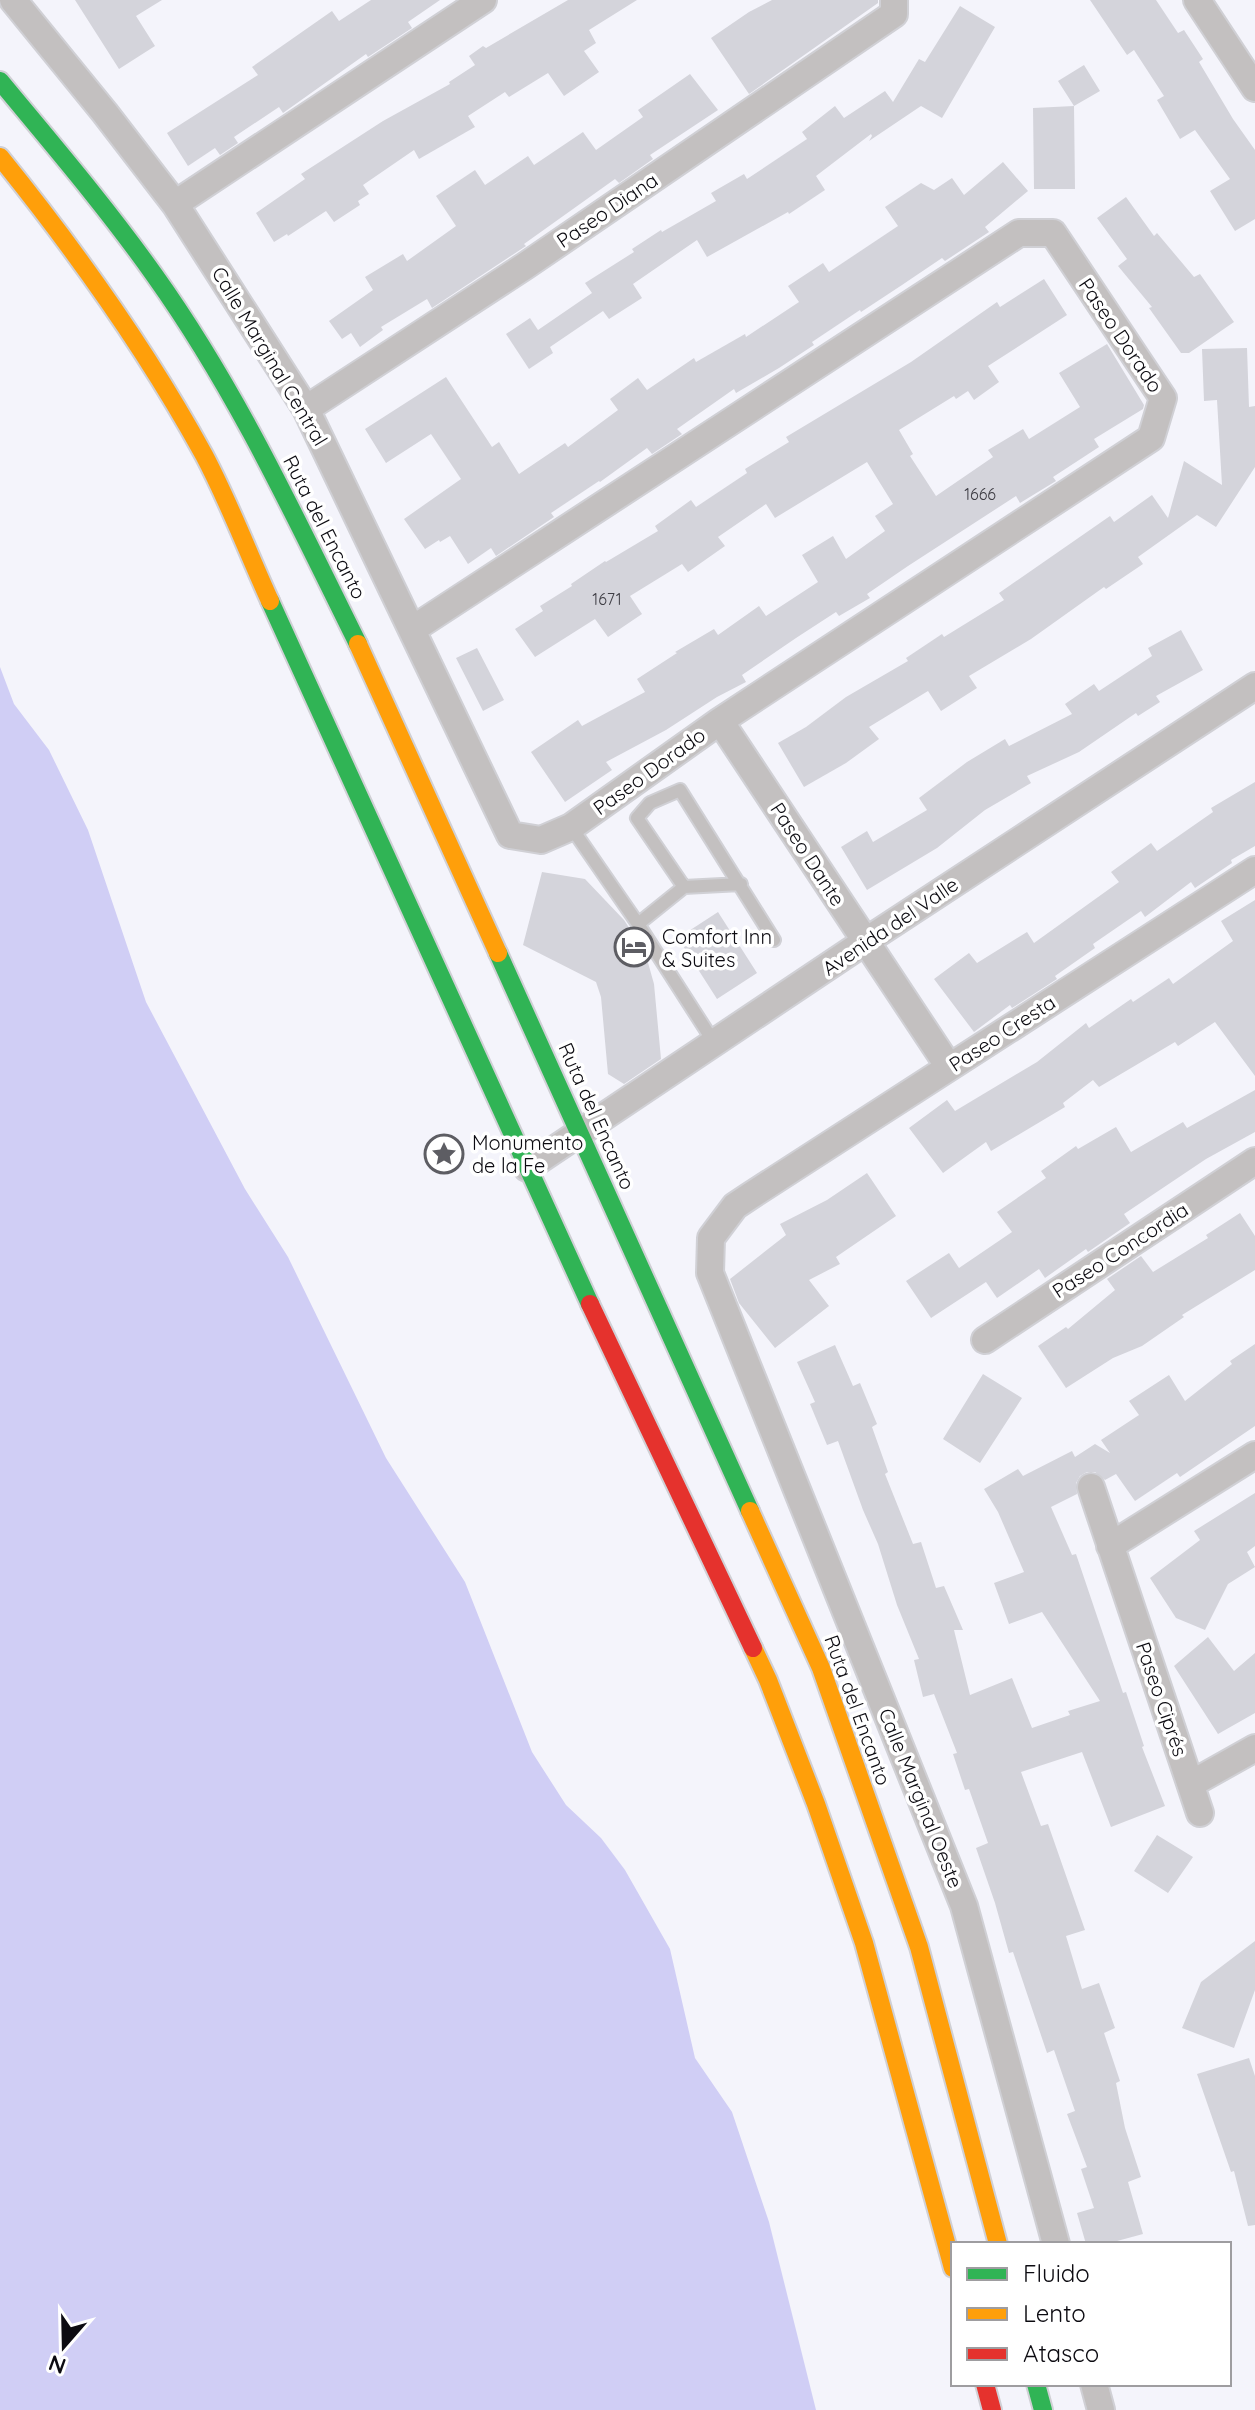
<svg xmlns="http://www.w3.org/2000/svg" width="1255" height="2410" viewBox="0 0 1255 2410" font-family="Quicksand,sans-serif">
  <rect width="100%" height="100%" fill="#f4f4fb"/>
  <path fill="#d0cef5" d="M0 667 14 704 49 750 88 830 146 1002 245 1189 288 1257 386 1458 465 1582 532 1752 566 1805 601 1838 625 1870 670 1949 695 2058 732 2112 769 2222 816 2410H0Z"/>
  <path fill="#d4d4db" d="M75 0H162L136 16 155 46 119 69Z
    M371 0H440L408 22 412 28 368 57 366 54 283 113 279 107 234 137 238 143 220 155 215 148 188 166 167 133 258 75 252 67 332 11 339 21Z
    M568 0H637L589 30 596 43 584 51 599 72 564 96 548 73 509 97 505 92 468 116 475 127 419 159 414 150 363 185 369 194 358 201 360 205 334 222 326 211 288 236 287 234 274 242 256 213 305 179 301 174 383 121 450 84 449 82 475 65 469 56 483 46 486 48Z
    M772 0H878V3L749 94 711 38 749 12Z
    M1090 0H1156L1178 33 1184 30 1203 59 1199 62 1233 119 1255 150V219L1235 231 1210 191 1230 179 1195 130 1180 139 1157 100 1164 96 1134 50 1127 55Z
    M960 6 995 27 942 118 921 106 869 141 872 136 871 134 816 176 825 190 789 214 788 212 707 257 697 240 633 284 642 298 609 319 603 311 550 347 553 353 529 369 506 334 530 318 538 330 592 293 585 283 634 252 632 249 661 230 662 232 716 201 711 193 744 174 747 179 807 139 802 132 835 106 844 118 885 91 893 102 919 59 925 62Z
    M1084 65 1100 91 1074 106 1058 81Z
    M690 74 718 110 650 155 653 159 619 183 615 179 524 244 526 246 432 308 427 299 381 327 383 330 360 347 351 333 342 339 329 321 373 290 365 277 403 254 407 261 456 226 436 196 475 170 485 185 528 156 534 165 583 132 596 150 643 117 638 110Z
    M1074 106 1075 189H1034L1033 108Z
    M1003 162 1028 191 985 227 989 232 945 261 942 258 902 285 861 312 860 310 812 342 814 345 779 368 736 393 734 389 677 429 682 434 652 454 647 448 600 482 599 481 551 513 554 517 496 556 491 548 468 564 450 536 440 542 439 540 425 549 404 519 461 479 431 434 386 463 365 429 446 377 492 447 499 442 519 474 565 443 568 447 618 410 610 399 638 378 647 390 694 358 696 362 745 334 746 337 799 302 788 286 823 263 829 272 898 226 885 207 921 183 934 190 952 178 964 195Z
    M1126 197 1154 236 1157 233 1194 277 1200 274 1234 322 1189 353H1181L1149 308 1152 307 1118 266 1127 259 1097 218Z
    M1044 279 1067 315 988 366 999 382 974 400 968 391 956 399 954 396 899 430 913 454 910 456 936 496 993 457 988 450 1023 429 1029 439 1080 407 1059 373 1107 344 1144 405 1143 409 1094 439 1099 447 1053 477 1056 481 1020 503 1016 496 908 566 867 594 870 598 839 616 836 612 796 638 742 675 746 682 717 697 666 730 606 762 612 770 565 802 531 752 578 720 582 726 645 692 637 679 677 653 675 652 714 629 718 635 759 606 766 616 818 582 802 555 833 536 846 559 885 531 875 516 893 504 867 462 775 518 766 504 718 537 725 546 688 572 682 564 630 596 642 614 608 637 595 619 535 657 515 629 543 611 540 606 572 586 571 584 605 561 606 562 658 531 655 526 691 500 696 507 747 473 745 469 789 442 786 437 911 362 997 302 1000 307Z
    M1247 348 1249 407 1255 406V467L1216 527 1197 515 1138 557 1143 564 1106 589 1104 587 1031 639 969 676 977 688 941 711 928 691 869 727 879 739 846 763 804 787 778 743 806 727 846 697 908 661 906 658 942 634 944 637 1004 600 999 593 1110 516 1114 522 1152 495 1168 518 1184 461 1222 485 1217 400 1204 401 1202 349Z
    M1181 630 1203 670 1156 696 1160 702 1138 716 1136 713 1079 752 1027 776 1031 783 985 810 937 848 867 890 841 847 867 831 873 842 927 810 919 798 967 762 1005 739 1009 746 1072 714 1065 704 1094 684 1099 691 1152 656 1148 648Z
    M477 648 504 700 483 711 456 658Z
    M1255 782V846L1231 860 1232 863 1195 888 1191 882 1145 917 1141 911 1093 944 1095 948 1055 976 1057 979 1012 1008 1010 1005 974 1032 934 979 969 953 977 963 1027 932 1034 943 1119 882 1111 872 1151 843 1157 851 1213 812 1211 808Z
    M542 872 585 879 624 920 645 952 654 984 661 1059 624 1084 608 1074 601 997 596 982 523 945Z
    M1255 900V1076L1215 1022 1178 1046 1175 1042 1099 1087 1093 1080 1063 1103 1065 1107 991 1151 986 1142 943 1173 909 1128 947 1100 955 1111 1037 1062 1086 1023 1089 1028 1131 999 1133 1002 1169 978 1173 984 1233 941 1221 921Z
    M718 912 757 973 717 999 678 938Z
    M1255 1090V1132L1206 1159 1124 1214 1130 1223 1088 1252 1086 1249 1045 1278 1039 1269 997 1298 986 1282 931 1318 906 1281 949 1253 959 1268 1012 1232 997 1212 1046 1178 1041 1171 1076 1146 1078 1149 1116 1127 1131 1152 1183 1122 1187 1128Z
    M867 1173 896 1216 836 1257 840 1264 809 1280 829 1306 775 1348 739 1303 730 1279 786 1235 780 1224 827 1200Z
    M1240 1213 1255 1236V1270L1182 1315 1184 1317 1142 1346 1113 1358 1066 1388 1038 1346 1066 1327 1068 1329 1115 1290 1107 1279 1141 1256 1153 1272 1208 1238 1206 1235Z
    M1255 1344V1426L1180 1477 1177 1473 1135 1501 1116 1474 1105 1480 1095 1472H1087L1080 1476 1076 1483 1077 1494 1051 1507 1072 1555 1076 1554 1123 1693 1126 1692 1144 1746 1142 1747 1165 1806 1111 1827 1082 1752 1021 1772 1041 1826 1048 1824 1085 1930 1066 1936 1082 1989 1099 1983 1115 2028 1104 2033 1120 2081 1116 2083 1125 2128 1141 2177 1128 2182 1143 2234 1106 2244H1086L1077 2213 1094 2208 1081 2169 1087 2167 1067 2114 1075 2111 1054 2050 1047 2053 1013 1952 1009 1953 995 1903 976 1848 988 1843 969 1789 965 1790 953 1754 957 1753 934 1694 923 1697 914 1660 919 1659 897 1605 878 1544 863 1510 838 1441 827 1445 810 1404 815 1402 797 1362 835 1345 853 1386 860 1383 877 1424 872 1427 888 1472 885 1474 913 1544 921 1542 936 1588 944 1586 963 1630H954L970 1695 1012 1678 1032 1728 1070 1715 1068 1711 1100 1701 1042 1612 1009 1624 994 1583 1024 1572 998 1512 984 1489 1018 1469 1023 1476 1072 1451 1075 1457 1095 1444 1110 1453 1101 1440 1139 1415 1129 1401 1169 1375 1185 1401 1232 1364 1230 1361Z
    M983 1374 1022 1398 980 1463 943 1439Z
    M1255 1493V1546L1247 1552 1255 1567 1228 1584 1205 1630 1176 1618 1150 1578 1200 1540 1194 1531Z
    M1208 1637 1234 1671 1255 1653V1713L1218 1734 1174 1666Z
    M1157 1835 1193 1857 1168 1893 1134 1871Z
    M1255 1941V1990L1234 2048 1182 2028 1201 1982Z
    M1249 2058 1255 2076V2225L1248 2226 1234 2171 1231 2172 1197 2074Z"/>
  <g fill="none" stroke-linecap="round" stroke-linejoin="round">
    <g stroke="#d0d0d5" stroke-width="16">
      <path id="lane" d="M571 827 638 924 715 1044
        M684 887 637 818 650 803 680 790 774 940
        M638 924 684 887 741 884"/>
    </g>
    <g stroke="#d0d0d5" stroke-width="30">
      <path id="street" d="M13 0 105 113 175 204 306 409 510 835 541 840 571 827 720 721 1151 438 1163 398 1053 233H1019L413 629
        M1197 0 1255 88
        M175 204 483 0
        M306 409 525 266 894 14V0
        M720 721 949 1067
        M527 1168 866 941 1255 686
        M985 1340 1255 1161
        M1091 1487 1200 1813
        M1110 1546 1255 1455
        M1191 1784 1255 1748
        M1056 2244 964 1906 710 1273 711 1238 735 1206 750 1196 1255 870
        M1094 2384 1101 2410"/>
    </g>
    <g stroke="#d0d0d5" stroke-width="22">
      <path id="fast" d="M0 81C53 145 107 208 155 276 237 391 296 519 358 644
        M270 601 590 1304
        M498 953 750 1511
        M1036 2384 1043 2410"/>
    </g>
    <g stroke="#d0d0d5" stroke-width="22">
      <path id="slow" d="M0 157C76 251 146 349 204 455 229 502 248 553 270 601
        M358 644 498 953
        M750 1511 821 1668 919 1947 998 2244
        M753 1648 768 1680 816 1804 864 1943 953 2268"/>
    </g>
    <g stroke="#d0d0d5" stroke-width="22">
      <path id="jam" d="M590 1304 753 1648
        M985 2384 992 2410"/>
    </g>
    <use href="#lane" stroke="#c3c0c0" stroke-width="12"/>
    <use href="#street" stroke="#c3c0c0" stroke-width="26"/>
    <use href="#fast" stroke="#30b455" stroke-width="18"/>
    <use href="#slow" stroke="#ff9f0a" stroke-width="18"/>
    <use href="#jam" stroke="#e5322d" stroke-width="18"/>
  </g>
  <defs>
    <g id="hotel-ring" transform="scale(2)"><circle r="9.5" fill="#fff" stroke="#5d5d63" stroke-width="1.5"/><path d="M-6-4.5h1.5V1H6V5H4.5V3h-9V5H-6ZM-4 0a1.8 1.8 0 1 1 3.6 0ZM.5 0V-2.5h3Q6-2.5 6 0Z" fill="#5d5d63"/></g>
    <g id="sight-ring" transform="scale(2)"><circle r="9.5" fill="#fff" stroke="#5d5d63" stroke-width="1.5"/><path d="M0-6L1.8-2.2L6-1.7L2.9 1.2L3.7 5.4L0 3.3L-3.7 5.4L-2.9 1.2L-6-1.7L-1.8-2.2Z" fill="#5d5d63"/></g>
  </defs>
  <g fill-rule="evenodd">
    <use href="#hotel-ring" x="634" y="947"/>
    <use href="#sight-ring" x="444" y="1154"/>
  </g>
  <g text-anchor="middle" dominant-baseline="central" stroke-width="7" stroke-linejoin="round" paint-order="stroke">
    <g font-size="16" fill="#3e3d44">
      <text x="980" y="494">1666</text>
      <text x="607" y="599">1671</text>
    </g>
    <g font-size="20" fill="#0c0b11" stroke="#fff">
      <text transform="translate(607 210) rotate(-34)">Paseo Diana</text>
      <text transform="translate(1121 335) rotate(56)">Paseo Dorado</text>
      <text transform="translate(270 356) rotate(59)">Calle Marginal Central</text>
      <text transform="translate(325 527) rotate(63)">Ruta del Encanto</text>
      <text transform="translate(649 771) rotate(-36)">Paseo Dorado</text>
      <text transform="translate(808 854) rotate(57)">Paseo Dante</text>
      <text transform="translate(890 926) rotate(-34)">Avenida del Valle</text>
      <text transform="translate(1002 1033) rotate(-33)">Paseo Cresta</text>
      <text transform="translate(597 1116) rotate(66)">Ruta del Encanto</text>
      <text transform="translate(1120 1250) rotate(-33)">Paseo Concordia</text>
      <text transform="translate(1162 1699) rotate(71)">Paseo Ciprés</text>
      <text transform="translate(858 1710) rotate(70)">Ruta del Encanto</text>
      <text transform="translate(921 1798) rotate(68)">Calle Marginal Oeste</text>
    </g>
    <g font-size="20" fill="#0c0b11" stroke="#fff" text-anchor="start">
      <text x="662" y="936">Comfort Inn<tspan x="662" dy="23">&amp; Suites</tspan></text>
      <text x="472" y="1142">Monumento<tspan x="472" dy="23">de la Fe</tspan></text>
    </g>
  </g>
  <rect x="951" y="2242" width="280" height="144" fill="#ffffff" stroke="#9e9da0" stroke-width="2"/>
  <rect x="967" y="2268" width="40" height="12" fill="#30b455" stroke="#9e9da0" stroke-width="2"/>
  <text x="1023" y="2282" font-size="24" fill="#0c0b11">Fluido</text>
  <rect x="967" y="2308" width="40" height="12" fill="#ff9f0a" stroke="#9e9da0" stroke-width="2"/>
  <text x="1023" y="2322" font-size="24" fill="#0c0b11">Lento</text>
  <rect x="967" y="2348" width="40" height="12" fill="#e5322d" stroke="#9e9da0" stroke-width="2"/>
  <text x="1023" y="2362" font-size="24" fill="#0c0b11">Atasco</text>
  <g transform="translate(64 2346) rotate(200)" stroke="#ffffff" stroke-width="6" paint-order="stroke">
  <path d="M0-6L14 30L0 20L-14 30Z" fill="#0c0b11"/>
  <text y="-12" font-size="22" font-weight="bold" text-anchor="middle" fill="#0c0b11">N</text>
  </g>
</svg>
